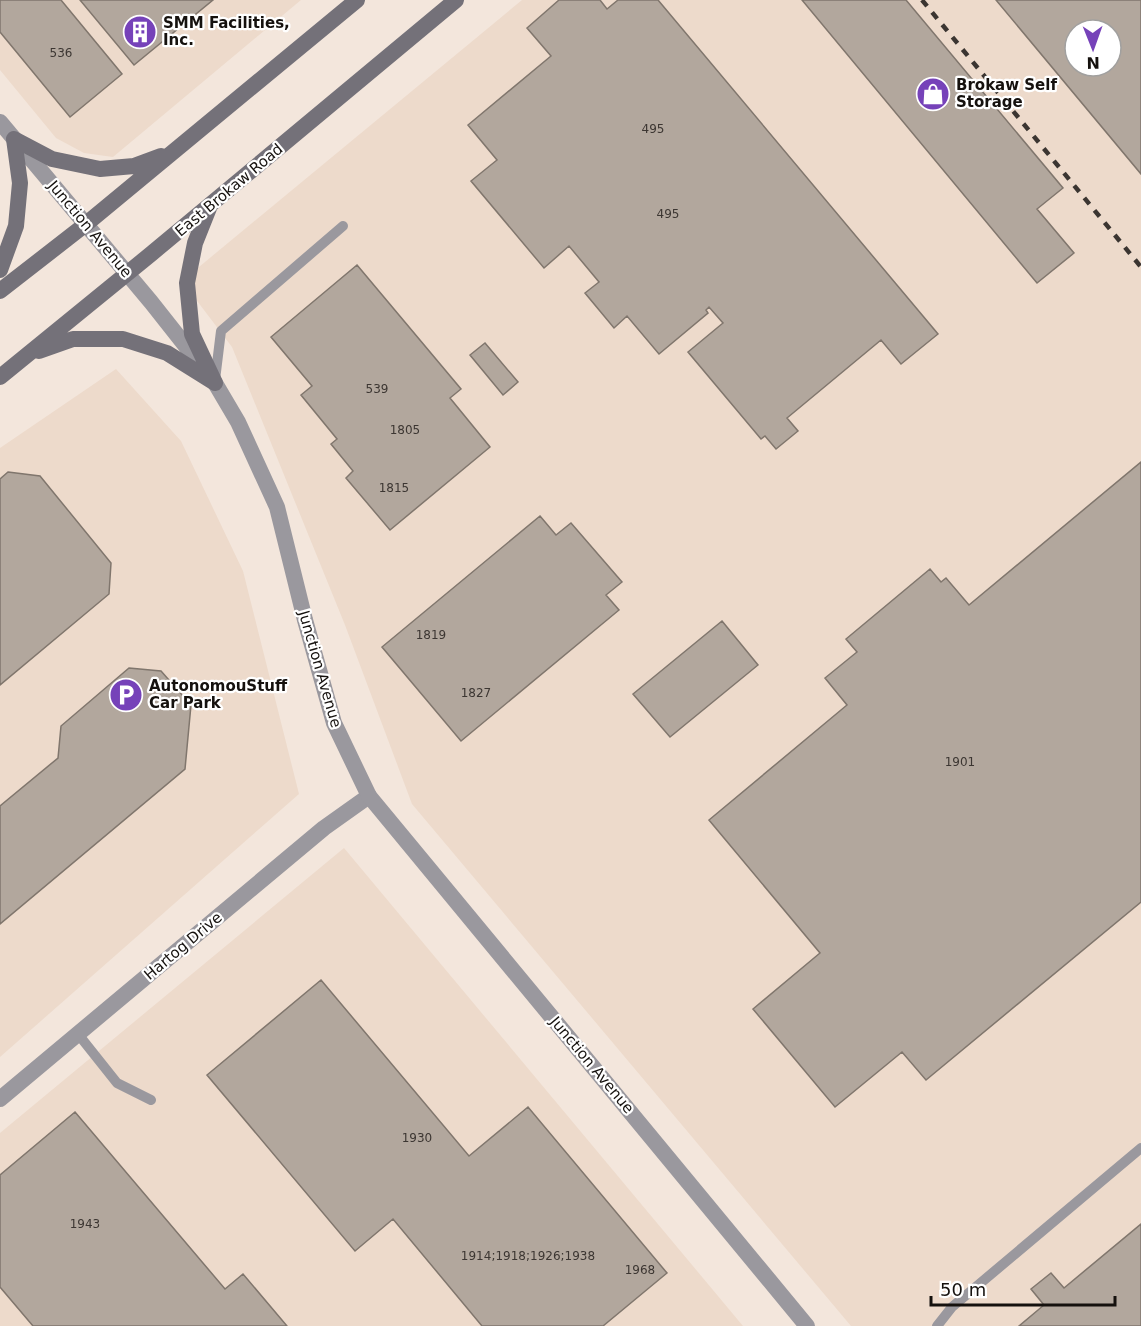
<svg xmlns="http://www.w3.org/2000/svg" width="1141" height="1326" viewBox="0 0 1141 1326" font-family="'DejaVu Sans',sans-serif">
  <rect width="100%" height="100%" fill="#f3e6dc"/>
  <path fill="#eddacb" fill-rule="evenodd" d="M0 0H301L113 157 84 153 56 138 0 70Z
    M522 0H1141V1326H851L412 804 345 625 232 347 182 281ZM1075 30H1111V66H1075Z
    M116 369 181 441 243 571 299 794 0 1057V448Z
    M344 848 743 1326H0V1133Z"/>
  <path fill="#b2a79d" stroke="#80766d" stroke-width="1.5" fill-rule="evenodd" d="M0 0H61L122 74 70 117 0 32Z
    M80 0H213L134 65Z
    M559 0H600L607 9 618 0H658L938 334 901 364 881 340 787 418 798 431 776 449 765 436 761 439 688 352 723 323 709 307 706 310 708 313 659 354 627 316 614 328 585 293 599 282 569 246 544 268 471 181 497 160 468 125 551 56 527 28Z
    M802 0H906L1063 188 1037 209 1074 253 1037 283Z
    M996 0H1141V174ZM1075 30H1111V66H1075Z
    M357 265 461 389 450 398 490 447 390 530 346 478 353 471 331 444 337 439 301 395 312 386 271 337Z
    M485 343 518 382 503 395 470 355Z
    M1141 462V902L926 1080 902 1052 835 1107 753 1009 820 953 709 820 847 705 825 678 857 652 846 639 930 569 941 582 946 578 969 605Z
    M8 472 40 476 111 563 109 594 0 685V479Z
    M540 516 556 535 571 523 622 582 606 595 619 610 461 741 382 647Z
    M722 621 758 665 670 737 633 694Z
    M129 668 161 671 191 705 185 769 0 924V806L58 758 61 726Z
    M321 980 469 1156 528 1107 667 1273 603 1326H482L393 1219 355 1251 207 1075Z
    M75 1112 225 1289 243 1274 287 1326H33L0 1287V1175Z
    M1141 1224V1326H1019L1044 1305 1031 1289 1051 1273 1064 1288Z"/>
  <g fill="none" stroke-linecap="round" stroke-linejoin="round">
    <path stroke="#9a989e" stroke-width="10" d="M215 380 221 331 343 226
      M78 1034 117 1083 151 1100
      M937 1326 952 1307 1141 1148"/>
    <path stroke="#9a989e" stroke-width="16" d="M0 1099 324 828 369 796"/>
    <path stroke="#9a989e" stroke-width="16" d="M0 122 151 302 215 383 238 422 277 507 305 620 334 723 369 796 807 1326"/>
    <path stroke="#747179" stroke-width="16" d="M14 139 52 159 100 169 134 166 161 156
      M209 208 195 243 187 283 192 334 215 383
      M0 270 16 226 20 183 14 139
      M0 291 86 224 357 0
      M39 351 73 339H123L167 353 215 383
      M0 377 151 254 456 0"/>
    <path stroke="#3b3531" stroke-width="4.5" stroke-dasharray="8 8" stroke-linecap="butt" d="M922 0 1141 267"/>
  </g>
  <defs>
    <g id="building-disc" transform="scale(1.725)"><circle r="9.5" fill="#7642b9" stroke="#fff"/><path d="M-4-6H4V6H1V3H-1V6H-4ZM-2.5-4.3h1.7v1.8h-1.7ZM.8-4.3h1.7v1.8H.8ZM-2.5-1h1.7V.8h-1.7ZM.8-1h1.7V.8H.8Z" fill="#fff"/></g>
    <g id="shop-disc" transform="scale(1.725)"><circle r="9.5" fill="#7642b9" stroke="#fff"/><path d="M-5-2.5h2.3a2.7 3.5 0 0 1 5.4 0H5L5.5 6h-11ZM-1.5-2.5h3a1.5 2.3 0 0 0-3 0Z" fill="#fff"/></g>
    <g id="parking-disc" transform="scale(1.725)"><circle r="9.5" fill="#7642b9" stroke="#fff"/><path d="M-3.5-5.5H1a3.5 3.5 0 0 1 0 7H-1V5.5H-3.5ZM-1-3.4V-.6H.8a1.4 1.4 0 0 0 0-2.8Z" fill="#fff"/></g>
  </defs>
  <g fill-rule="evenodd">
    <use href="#building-disc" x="140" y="32"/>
    <use href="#shop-disc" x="933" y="94"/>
    <use href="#parking-disc" x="126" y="695"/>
  </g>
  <g text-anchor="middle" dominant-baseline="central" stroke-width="4.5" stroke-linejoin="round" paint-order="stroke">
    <g font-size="12" fill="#3c3632">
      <text x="61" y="53">536</text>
      <text x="653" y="129">495</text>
      <text x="668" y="214">495</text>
      <text x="377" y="389">539</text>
      <text x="405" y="430">1805</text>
      <text x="394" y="488">1815</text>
      <text x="431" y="635">1819</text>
      <text x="476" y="693">1827</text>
      <text x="960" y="762">1901</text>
      <text x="417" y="1138">1930</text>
      <text x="85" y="1224">1943</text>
      <text x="528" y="1256">1914;1918;1926;1938</text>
      <text x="640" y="1270">1968</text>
    </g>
    <g font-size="15" font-weight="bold" fill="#15110e" stroke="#fff" text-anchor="start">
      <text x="163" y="23">SMM Facilities,<tspan x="163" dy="17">Inc.</tspan></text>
      <text x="956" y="85">Brokaw Self<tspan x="956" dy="17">Storage</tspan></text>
      <text x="149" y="686">AutonomouStuff<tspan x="149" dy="17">Car Park</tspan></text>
    </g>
    <g font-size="15" fill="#15110e" stroke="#fff">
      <text transform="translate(229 190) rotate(-40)">East Brokaw Road</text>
      <text transform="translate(90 229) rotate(50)">Junction Avenue</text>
      <text transform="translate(320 669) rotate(74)">Junction Avenue</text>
      <text transform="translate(183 946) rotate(-40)">Hartog Drive</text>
      <text transform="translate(592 1065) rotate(50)">Junction Avenue</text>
    </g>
  </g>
  <g transform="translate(1093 48) rotate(179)"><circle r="28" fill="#ffffff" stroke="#a1a09f" stroke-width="1.5"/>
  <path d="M0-4.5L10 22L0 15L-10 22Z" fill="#7642b9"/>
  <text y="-9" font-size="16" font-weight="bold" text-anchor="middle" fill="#15110e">N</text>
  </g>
  <path d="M931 1296v9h184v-9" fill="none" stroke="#15110e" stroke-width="3"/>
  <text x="940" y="1296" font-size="18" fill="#15110e" stroke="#ffffff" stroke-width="4.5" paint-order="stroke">50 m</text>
</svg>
